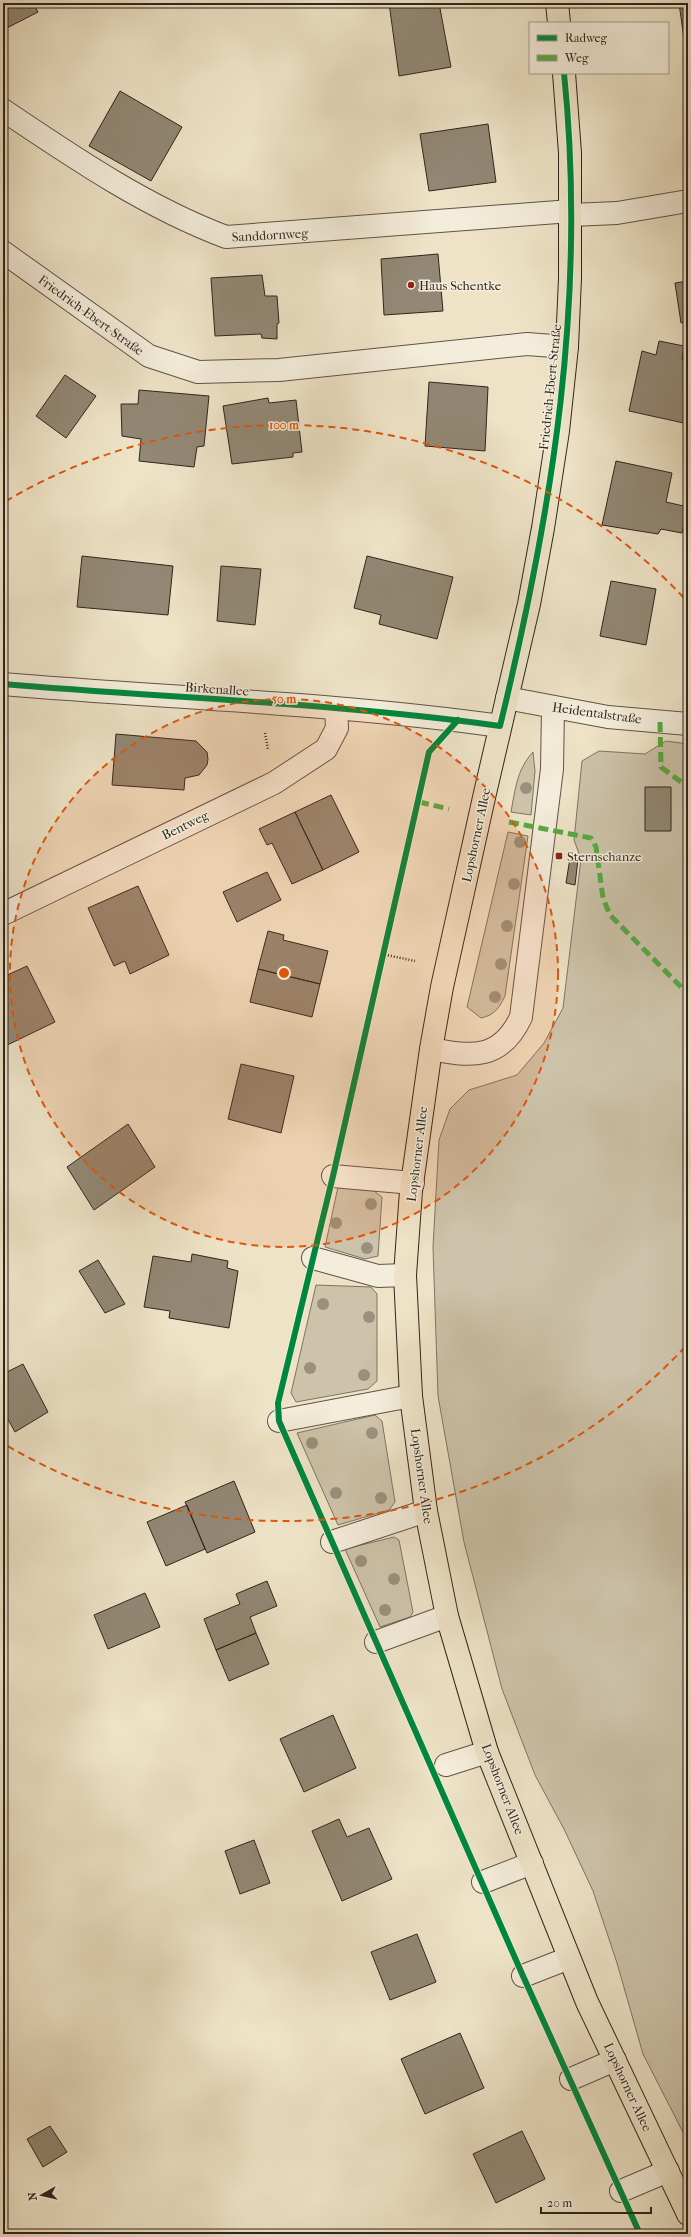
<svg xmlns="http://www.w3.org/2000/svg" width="691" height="2237" viewBox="0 0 691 2237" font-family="'IM FELL French Canon',serif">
  <rect width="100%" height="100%" fill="#eee3c7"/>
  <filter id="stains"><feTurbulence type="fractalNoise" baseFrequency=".005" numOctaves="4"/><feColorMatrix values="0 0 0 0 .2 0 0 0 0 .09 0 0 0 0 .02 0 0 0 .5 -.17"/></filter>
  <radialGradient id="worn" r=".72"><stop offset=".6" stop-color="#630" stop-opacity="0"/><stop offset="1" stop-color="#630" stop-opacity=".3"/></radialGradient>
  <path fill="#cdc3aa" stroke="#7e7464" d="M666 741 688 744V2142L643 2054 617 1963 593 1891 564 1829 535 1775 502 1689 464 1542 438 1396 433 1247 439 1140 450 1109 469 1090 517 1075 544 1043 563 1008 581 859 574 840 582 761 599 751 645 754Z
    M533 752 535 771 531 815 511 812C515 790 517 769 533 752Z
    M508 832 528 836 505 996C499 1008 495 1015 481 1018L467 1007Z
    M338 1187 374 1191 382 1197 378 1256 365 1259 325 1247Z
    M316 1285 371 1287 377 1294V1381L368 1389 296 1402 291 1393Z
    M375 1415 382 1421 395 1502 389 1510 338 1525 297 1433Z
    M394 1537 399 1540 413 1612 410 1617 380 1627 345 1549Z"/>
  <path fill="#928875" stroke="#2e251d" d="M3 3H33L38 12 3 30Z
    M389 3H439L451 67 399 76Z
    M679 3H688V46H685Z
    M120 91 182 127 151 181 89 146Z
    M488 124 496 182 429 191 420 134Z
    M438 254 443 311 384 315 381 259Z
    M262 275 265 296H277L279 323 277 324V339L262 338 261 334 215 336 211 278Z
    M688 281V321L681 323 675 283Z
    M659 341 684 346 682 359 688 360V424L629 411 642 351 656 355Z
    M65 375 96 396 66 438 36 416Z
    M429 382 488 387 485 451 425 446Z
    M139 390 209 396 204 446 197 447 194 467 139 461 141 439 122 436 121 404H138Z
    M268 398 269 403 296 400 302 452 293 453V457L232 464 223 406Z
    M616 461 672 473 666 502 688 507 682 533 661 529 658 534 602 525Z
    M82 556 173 566 168 615 77 607Z
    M367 556 453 577 437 639 379 624 381 615 354 608Z
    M221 566 261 569 255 625 217 621Z
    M611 581 656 589 646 645 600 636Z
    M116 734 196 741 207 752 208 759 207 765 199 775 185 778 184 790 112 785Z
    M645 787H671V831H645Z
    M331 795 359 852 323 870 295 812Z
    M295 812 323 870 292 884 272 843 267 845 259 829Z
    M570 858 578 859 575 885 566 883Z
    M267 872 281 900 237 922 223 892Z
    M138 886 169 955 130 974 125 961 114 966 88 908Z
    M268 931 284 935 283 940 328 951 320 984 258 969Z
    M27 966 55 1022 3 1047V977Z
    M258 969 320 984 312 1017 250 1002Z
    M241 1064 294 1076 281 1133 228 1119Z
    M128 1124 155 1167 94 1210 67 1167Z
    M192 1254 228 1261 227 1268 238 1271 229 1328 169 1318 170 1311 144 1307 153 1256 191 1262Z
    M98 1260 125 1304 105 1313 79 1271Z
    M23 1364 48 1412 15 1432 3 1410V1374Z
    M234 1481 255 1532 207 1553 185 1502Z
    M187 1505 205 1549 166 1566 147 1522Z
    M267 1581 277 1606 250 1617 256 1633 216 1650 204 1619 240 1604 236 1594Z
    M145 1593 160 1627 108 1649 94 1615Z
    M256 1633 269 1664 229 1681 216 1650Z
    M333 1715 356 1768 304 1792 280 1739Z
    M339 1819 347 1837 369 1828 392 1879 342 1901 312 1831Z
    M254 1840 270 1883 240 1894 225 1851Z
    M417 1934 436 1982 390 2000 371 1952Z
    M460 2033 484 2088 425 2114 401 2059Z
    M50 2126 67 2152 43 2167 27 2139Z
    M522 2131 545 2179 496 2203 473 2154Z"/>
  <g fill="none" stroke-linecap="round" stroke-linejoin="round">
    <g stroke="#5e5448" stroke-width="24">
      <path id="minor" d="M3 110C73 157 146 207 226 237L571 211
        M571 215 617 213 688 201
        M3 252 149 356 198 372 279 370 527 344 567 347
        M3 684C168 698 335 703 500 726
        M507 698 608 717 688 724
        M3 914 274 783 326 749 337 728 336 709
        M431 1049C472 1057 501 1060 521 1017L552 769 553 708
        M333 1176 413 1183
        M313 1258 378 1276 405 1275
        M279 1421 411 1396
        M332 1542 426 1511
        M376 1642 447 1616
        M446 1765 487 1752
        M483 1882 532 1863
        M523 1976 569 1958
        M571 2079 615 2060
        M621 2191 668 2171"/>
    </g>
    <g stroke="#2e251d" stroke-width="24">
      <path id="major" d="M557 3 559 23
        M564 73 570 153V278L567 347 558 431 543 528 529 604 485 793 442 987 431 1049 411 1191 405 1275 411 1396 426 1511 447 1616 487 1752 587 2002 688 2214"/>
    </g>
    <path stroke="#2e251d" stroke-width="2.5" stroke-dasharray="1 2" stroke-linecap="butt" d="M265 733 268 750
      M382 954 415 961"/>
    <use href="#minor" stroke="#f4eddb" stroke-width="22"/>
    <use href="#major" stroke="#eee3c7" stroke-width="22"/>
    <path stroke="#54aa43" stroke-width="5" stroke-dasharray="10 5" stroke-linecap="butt" d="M660 722 661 767 688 787
      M419 802 449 809
      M509 822 591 838 596 847 603 898 610 915 688 994"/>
    <g stroke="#f4eddb" stroke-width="8">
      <path id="cycleway" d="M3 684C168 698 335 703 500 726 553 509 587 297 564 73
        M458 720 429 752 333 1176 278 1403 279 1421 523 1976 640 2234"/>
    </g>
    <use href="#cycleway" stroke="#00873e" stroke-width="6"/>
  </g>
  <g fill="#9a907d">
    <circle cx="526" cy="788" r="6"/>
    <circle cx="520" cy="842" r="6"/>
    <circle cx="514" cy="884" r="6"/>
    <circle cx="507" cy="926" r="6"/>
    <circle cx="501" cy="964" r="6"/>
    <circle cx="495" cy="997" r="6"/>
    <circle cx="371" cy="1204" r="6"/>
    <circle cx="336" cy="1223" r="6"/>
    <circle cx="367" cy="1248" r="6"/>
    <circle cx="323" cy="1304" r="6"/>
    <circle cx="369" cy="1317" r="6"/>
    <circle cx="310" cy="1368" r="6"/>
    <circle cx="364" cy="1375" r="6"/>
    <circle cx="372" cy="1433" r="6"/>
    <circle cx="312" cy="1443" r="6"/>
    <circle cx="336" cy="1493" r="6"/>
    <circle cx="381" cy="1498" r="6"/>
    <circle cx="361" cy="1561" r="6"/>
    <circle cx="394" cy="1579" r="6"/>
    <circle cx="385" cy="1610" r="6"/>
  </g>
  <circle cx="284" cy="973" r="274" fill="#df560d" fill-opacity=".12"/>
  <g fill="none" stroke="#df560d" stroke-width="2" stroke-dasharray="7 5">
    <circle cx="284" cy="973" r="274"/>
    <path d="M685 1347A548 548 0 0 1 6 1445M6 501A548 548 0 0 1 685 599"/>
  </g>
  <g fill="#8f2418" stroke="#f4eddb" stroke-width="1.5">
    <circle cx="411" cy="285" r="4"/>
    <rect x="555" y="852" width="8" height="8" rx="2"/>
  </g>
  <g text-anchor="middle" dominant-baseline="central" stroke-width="3" stroke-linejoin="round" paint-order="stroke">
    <g font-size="13" fill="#2e251d" stroke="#f4eddb">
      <text transform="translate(270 235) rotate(-3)">Sanddornweg</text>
      <text transform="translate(91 315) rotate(36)">Friedrich-Ebert-Straße</text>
      <text transform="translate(550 387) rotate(-84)">Friedrich-Ebert-Straße</text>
      <text transform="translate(217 689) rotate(4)">Birkenallee</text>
      <text transform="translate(597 713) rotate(8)">Heidentalstraße</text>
      <text transform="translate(185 825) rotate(-26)">Bentweg</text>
      <text transform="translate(476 835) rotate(-78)">Lopshorner Allee</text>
      <text transform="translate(417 1154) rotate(-83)">Lopshorner Allee</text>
      <text transform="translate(422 1476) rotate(82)">Lopshorner Allee</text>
      <text transform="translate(503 1789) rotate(69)">Lopshorner Allee</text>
      <text transform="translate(628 2087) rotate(65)">Lopshorner Allee</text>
    </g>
    <g font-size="13" fill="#2e251d" stroke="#f4eddb" text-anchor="start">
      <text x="419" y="285">Haus Schentke</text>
      <text x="567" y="856">Sternschanze</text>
    </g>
  </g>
  <circle cx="284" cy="973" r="6" fill="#df560d" stroke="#f4eddb" stroke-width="2"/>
  <g font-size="12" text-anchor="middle" font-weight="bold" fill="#df560d" stroke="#f4eddb" stroke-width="3" stroke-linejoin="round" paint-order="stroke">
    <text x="284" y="429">100 m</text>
    <text x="284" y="703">50 m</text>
  </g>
  <rect width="691" height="2237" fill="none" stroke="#eee3c7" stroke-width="16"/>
  <rect x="4" y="4" width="683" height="2229" fill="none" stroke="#2e251d" stroke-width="2"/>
  <rect x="8" y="8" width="675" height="2221" fill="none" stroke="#2e251d"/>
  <rect x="529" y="22" width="140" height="52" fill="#f4eddb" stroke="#a59d8f"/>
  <rect x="537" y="35" width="20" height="6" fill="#00873e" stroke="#a59d8f"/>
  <text x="565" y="42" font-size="12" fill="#2e251d">Radweg</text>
  <rect x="537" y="55" width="20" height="6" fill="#54aa43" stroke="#a59d8f"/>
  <text x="565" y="62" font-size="12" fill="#2e251d">Weg</text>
  <g transform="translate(42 2195) rotate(262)" stroke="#f4eddb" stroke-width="3" paint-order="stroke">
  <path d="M0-3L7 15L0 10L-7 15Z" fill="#2e251d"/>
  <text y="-6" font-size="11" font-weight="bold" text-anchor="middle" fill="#2e251d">N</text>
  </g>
  <path d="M541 2207v6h110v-6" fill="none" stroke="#2e251d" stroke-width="2"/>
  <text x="547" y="2207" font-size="12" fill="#2e251d" stroke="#f4eddb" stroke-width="3" paint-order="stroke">20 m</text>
  <rect width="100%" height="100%" filter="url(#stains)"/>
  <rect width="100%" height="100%" fill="url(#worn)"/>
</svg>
